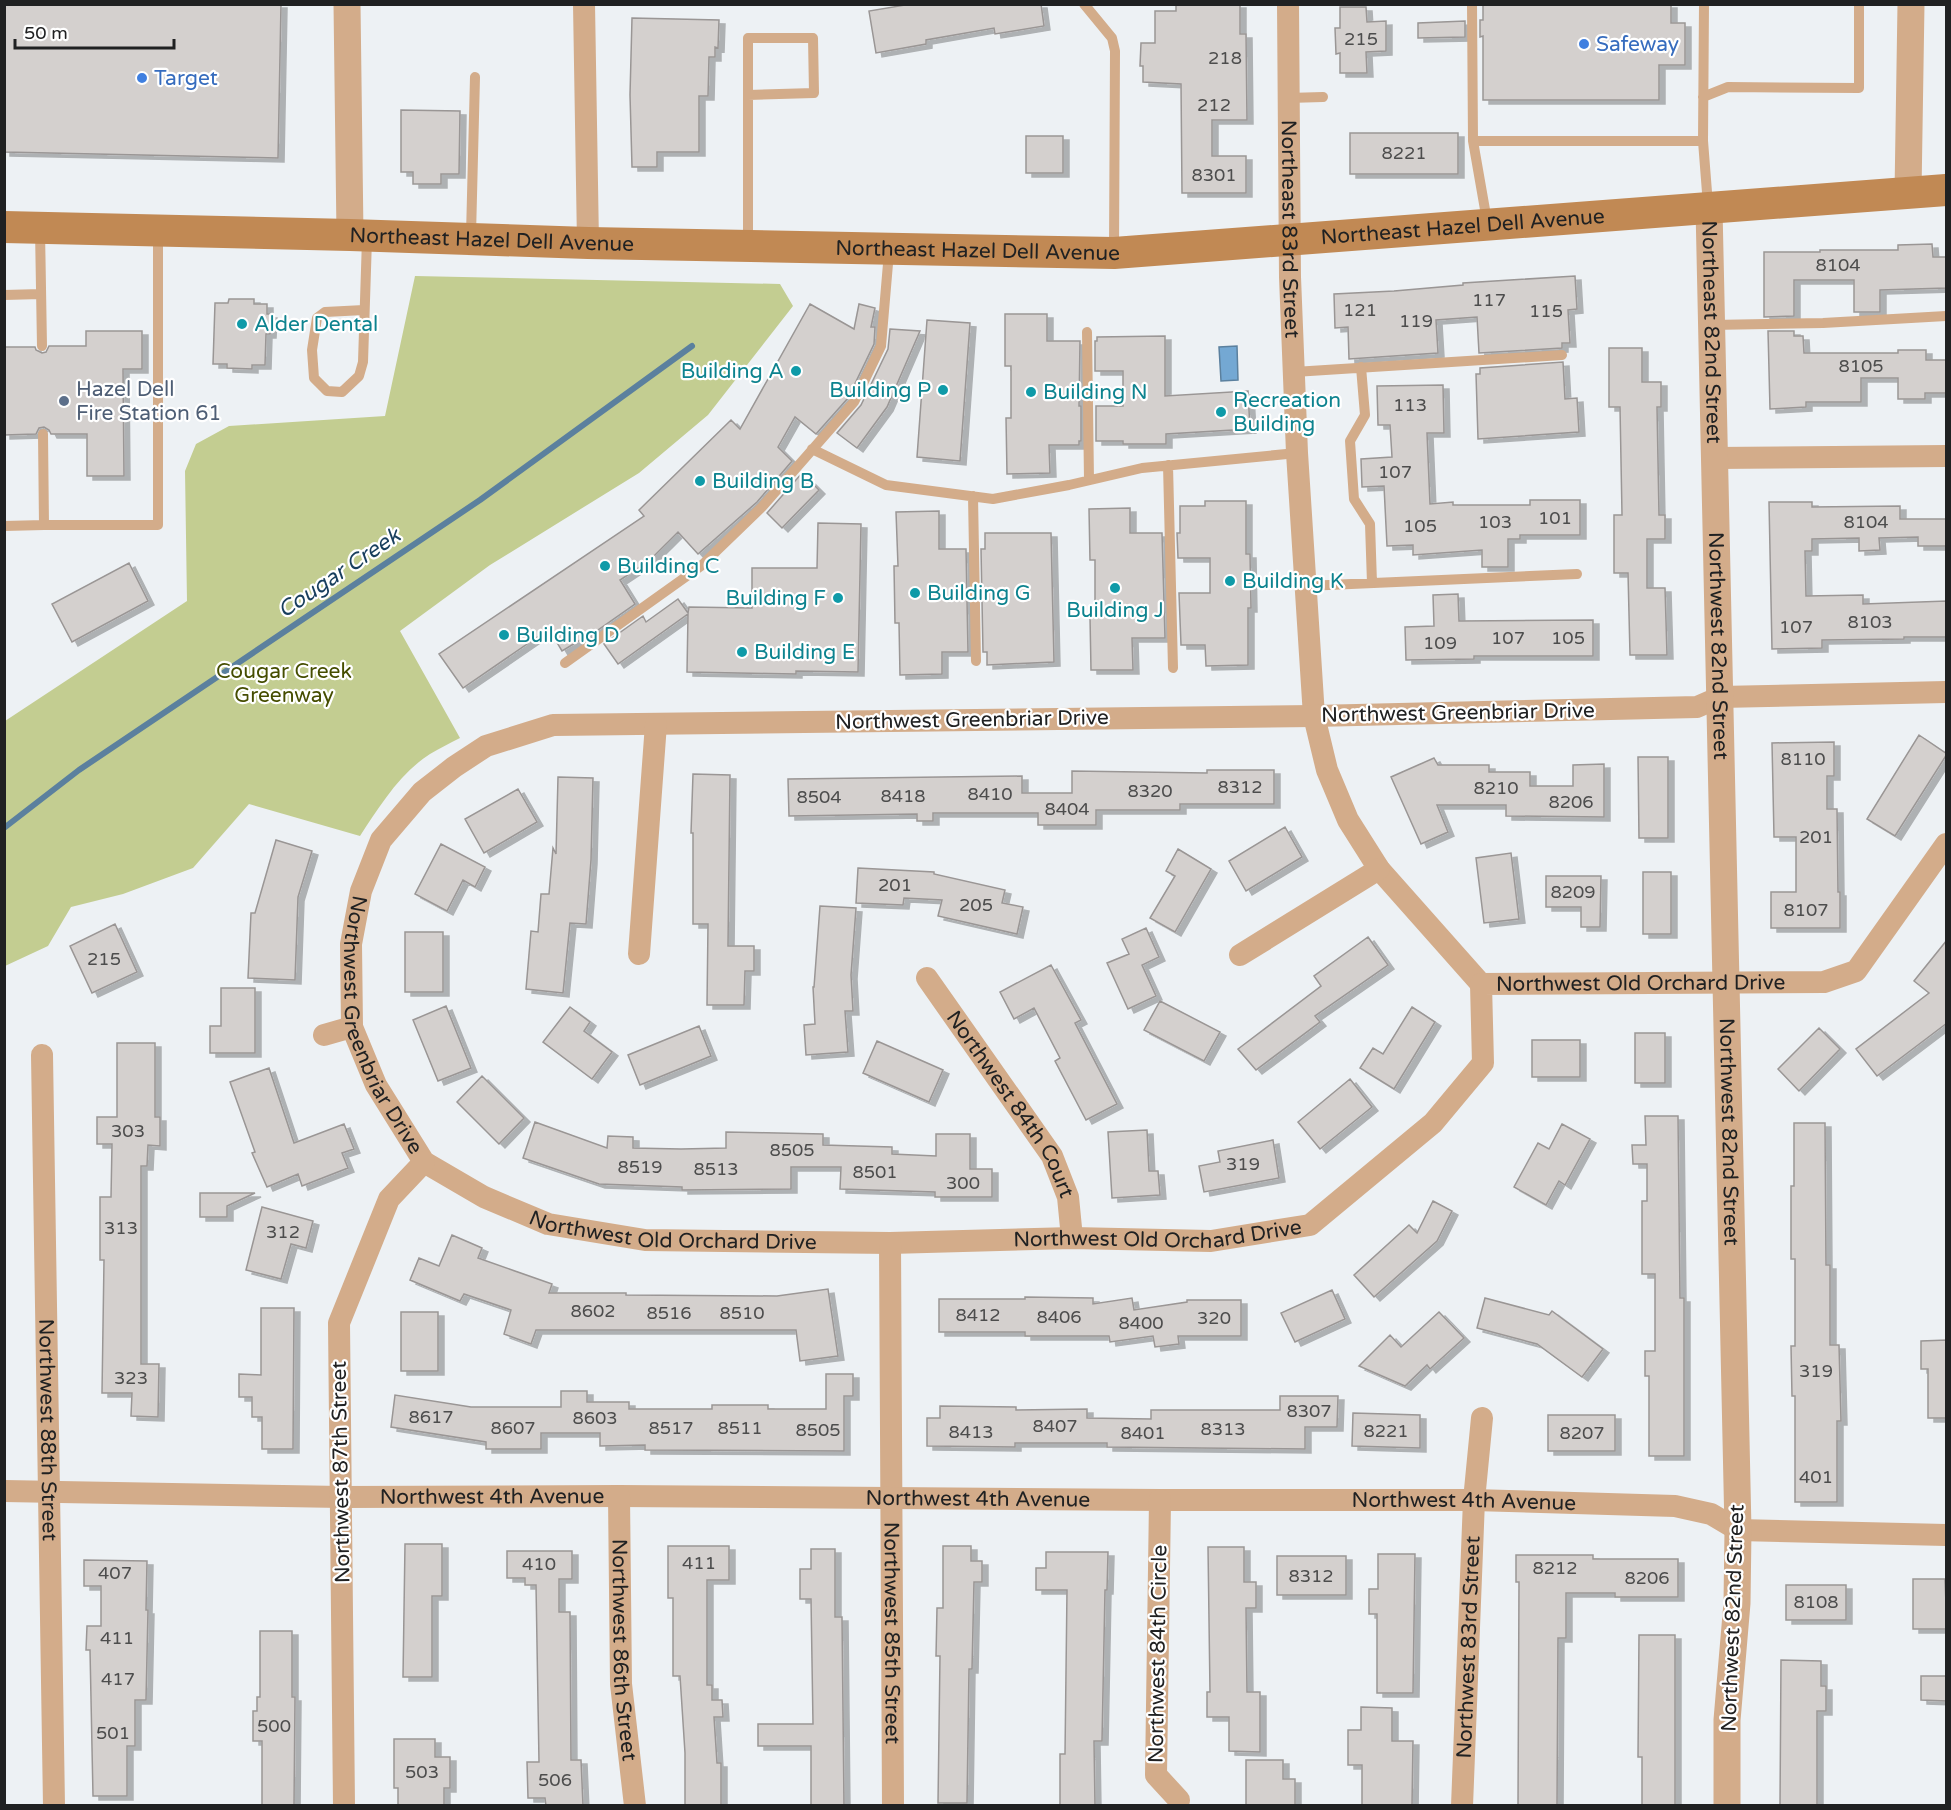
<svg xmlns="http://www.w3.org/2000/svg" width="1951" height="1810" viewBox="0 0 1951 1810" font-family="'Varela Round',sans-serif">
  <defs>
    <filter id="shadow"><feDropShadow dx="6" dy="4" stdDeviation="0" flood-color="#0004"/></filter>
  </defs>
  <rect width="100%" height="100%" fill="#edf1f4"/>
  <path fill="#c3cd91" d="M415 276 780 284 793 306 708 415 639 473 490 565 400 631 460 738C450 743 440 748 430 754 400 773 379 807 360 836L249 804 193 868 123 894 71 907 48 946 5 966V721L187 601 185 471 196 444 229 426 385 416Z"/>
  <path fill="#74a8d3" stroke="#5b809e" stroke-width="1.5" d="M1237 346 1238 380 1221 381 1219 347Z"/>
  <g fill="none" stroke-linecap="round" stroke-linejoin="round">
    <path stroke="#5b809e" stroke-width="6" d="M4 828 79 770 480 500 692 346"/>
  </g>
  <path fill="#d4d0ce" stroke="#9a9695" stroke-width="1.5" filter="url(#shadow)" d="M4 4H281L278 158 4 152Z
    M911 4H1041L1044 26 995 34 994 28 926 40V44L876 53 869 11Z
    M1176 4H1240V34H1246L1247 120H1212V156H1246V193H1182L1181 84 1143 82V66H1140L1141 43H1155V11H1176Z
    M1483 4H1671V23H1685V65H1659V100H1483V36L1480 37V20H1483Z
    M1340 7H1366L1367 22 1386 21V51L1366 52 1367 73H1340V53L1336 54 1335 28H1340Z
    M632 18 719 20 718 48 715 47V57H709L708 96H699V152H657V167H632L630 95Z
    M1465 21V37L1418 38V23Z
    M401 110 460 111 459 174H441V184H413V172H401Z
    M1350 133H1458V174H1350Z
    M1026 136H1063V173H1026Z
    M1932 244 1933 257H1947V288L1880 290V312H1854V280H1794V316L1764 317V252H1820V250H1898V245Z
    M1575 276 1577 309 1568 310 1570 343H1562V348L1479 353 1477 317 1436 320 1438 353 1349 359 1348 327 1335 328 1334 294 1394 291 1463 285V283Z
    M229 299H254V304H267V314H271L270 334H266L265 365H252V369L227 368V364H213L215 303H228Z
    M810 304 854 329 859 304 875 308 871 327H875L874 344 848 398 816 434 795 417 778 447 792 461 757 502 698 554 678 532 649 561 620 580 635 604 595 632V631L562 651 549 629 463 688 439 654 644 516 639 510 731 420 740 429Z
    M1005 314H1047V341H1080L1079 406H1081V441H1079V445H1049L1050 473 1007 474 1006 418H1011V366H1005Z
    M927 320 970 323 960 461 917 457Z
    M890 329 920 331 887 407 857 448 837 433 861 405 888 349Z
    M86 331H142V369H123L124 476H87V434H51L49 430 44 427 39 428 36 434 4 435V347H35L36 350 42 353 46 352 49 346H86Z
    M1768 331H1794V336H1803L1804 353H1898V350H1926V360H1947V393H1925V399H1898V378H1861V402H1806V407L1770 409Z
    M1165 336V396L1248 391 1250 429 1166 434V444H1123V441H1096V406H1123V371H1095V341H1097V337Z
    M1609 348H1642V382H1661V407H1657L1659 515H1665V539H1647V588H1665L1667 655H1630L1628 573H1614V515H1622L1620 407H1609Z
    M1563 362 1565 399 1577 398 1579 432 1478 439 1476 374H1480V368Z
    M1443 385 1444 433H1427L1430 504 1453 502V505H1530V500H1580V535H1520V539H1508V567H1482V550L1413 555V545L1387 546 1384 486 1362 487 1361 459 1392 457 1390 425H1378L1377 386Z
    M802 473 819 490 782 528 767 513Z
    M1205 501H1246V554H1250L1251 608H1248V665L1206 666 1205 645H1181L1179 593H1210V558H1178L1177 533H1180V506H1205Z
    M1769 502H1812V507L1900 506V519H1947V546H1918V537L1879 538 1880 550 1859 551V538L1812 539V551H1805L1806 596 1863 595V604L1947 601V637H1904V639L1822 640V648L1772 649Z
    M1130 508V533H1162L1165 638H1132L1133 670H1091L1090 617 1095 616V560H1090L1089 509Z
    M939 511V549H966L968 652H942V674L900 675 899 623H895L894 566H898L896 512Z
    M818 523 861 524 858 672 796 671V674L687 672 688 614 618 664 604 644 643 616 646 622 678 599 688 613 689 607 752 608V568H817Z
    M985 533H1051L1054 662 987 665V652H983L981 549H985Z
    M129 563 148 601 72 642 52 604Z
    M1458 594 1459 621 1593 620V656H1474V659L1406 660 1405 627 1434 626 1433 595Z
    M1919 735 1947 754 1895 836 1867 819Z
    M1834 742V776H1827V809H1837L1838 892H1840V928H1771V892H1796V837H1774L1772 743Z
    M1638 757H1668V838H1639Z
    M1434 758 1438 765H1489V772H1530V786H1573V765L1604 764V817L1506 816V805H1437L1448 832 1421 844 1391 777Z
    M1207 770H1274V804H1180V810H1096V825H1038V813H933V821H917V814L789 816 788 779 1022 776V793H1072V771L1207 773Z
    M693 774 730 775 728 946H754V971H745L744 1005H707L708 924H693V833H691Z
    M558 777 593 778 591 860 586 924 570 923 563 993 526 989 531 931 538 932 541 894H549L553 848 556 854Z
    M518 789 537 822 484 853 465 819Z
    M1285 827 1302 857 1246 891 1229 861Z
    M276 840 312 851 298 897 295 980 248 978 251 913H255Z
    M441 844 485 867 475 887 463 880 447 911 415 894Z
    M1178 849 1211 869 1175 932 1150 918 1175 876 1166 871Z
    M1511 853 1519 919 1484 923 1476 858Z
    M858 868 934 872V874L1005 890 1002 903 1023 907 1017 934 938 916 942 900 904 898 903 905 856 903Z
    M1643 872H1671V934H1643Z
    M1546 876H1601L1600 927H1581V907H1546Z
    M820 906 856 908 851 975 853 1011H845L848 1052 806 1055 804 1025 815 1024 813 987H814Z
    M115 924 137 972 92 993 70 946Z
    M1146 928 1159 957 1142 965 1156 996 1128 1009 1107 963 1129 954 1122 939Z
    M405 932H443V992H405Z
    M1368 937 1388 965 1315 1016 1320 1022 1256 1070 1238 1049 1321 986 1314 976Z
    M1947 940V1023L1877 1076 1856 1049 1929 993 1914 981Z
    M1051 965 1081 1020 1075 1023 1117 1104 1086 1120 1055 1061 1060 1058 1034 1008 1014 1019 1000 992Z
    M221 988H255V1053H210V1026H221Z
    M1160 1001 1220 1032 1204 1061 1144 1030Z
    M446 1006 471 1068 438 1081 413 1020Z
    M570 1007 590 1022 584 1031 612 1052 592 1079 543 1042Z
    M1412 1007 1435 1022 1394 1089 1360 1068 1373 1048 1383 1054Z
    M699 1026 711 1056 640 1085 628 1055Z
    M1819 1028 1840 1049 1799 1091 1778 1069Z
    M1635 1033H1665V1083H1635Z
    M1532 1040H1580V1077H1532Z
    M877 1041 943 1070 929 1102 863 1073Z
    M117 1043H155V1117H160V1146L148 1145 147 1166H141V1364H159L158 1417 131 1416 132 1393H102L104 1260H100V1197H111L112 1144H97V1117H117Z
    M269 1068 294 1143 344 1124 354 1149 342 1153 348 1168 302 1186 298 1174 267 1187 252 1153 255 1152 230 1082Z
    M482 1076 524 1118 499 1144 457 1102Z
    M1350 1079 1372 1107 1320 1149 1298 1122Z
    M1645 1116H1678L1680 1298H1684V1456H1649V1376H1645V1351H1655V1274H1642V1201H1647V1164H1633L1632 1145H1646Z
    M535 1122 607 1148 608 1136 633 1137V1148L681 1149 726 1148V1132L823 1134V1145L892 1147V1154L936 1156V1134H970V1169H992V1197H935V1192L840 1189 841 1167H791V1189L682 1190V1187L599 1184 523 1158Z
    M1794 1123H1825L1826 1265H1830V1345H1839L1841 1421H1837V1502H1795V1396H1792L1791 1346H1795V1259H1791V1186H1794Z
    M1562 1124 1590 1139 1565 1185 1559 1181 1546 1205 1514 1187 1538 1143 1549 1149Z
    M1147 1130 1149 1171H1158L1160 1195 1112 1198 1108 1132Z
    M1273 1140 1279 1178 1204 1192 1199 1166 1220 1162 1218 1151Z
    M200 1193H255L227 1206V1217H200Z
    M1433 1201 1452 1211 1437 1241 1374 1297 1354 1275 1409 1225 1417 1233Z
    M262 1207 313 1221 306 1248 291 1244 281 1279 246 1270Z
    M452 1235 482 1248 478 1258 552 1284 549 1293H626V1295L777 1296 828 1289 838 1356 800 1361 796 1330H536L531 1344 504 1334 511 1310 464 1294 460 1301 410 1280 419 1258 439 1266Z
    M1332 1290 1345 1319 1295 1342 1281 1313Z
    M1025 1297 1093 1298V1304L1132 1298 1134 1310 1187 1302V1300H1241V1336H1178L1179 1344 1155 1347 1153 1336 1110 1342 1109 1336H1025V1332H939V1299H1025Z
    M1485 1298 1549 1315 1552 1311 1603 1349 1582 1377 1537 1344 1477 1328Z
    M261 1308H294L293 1449H262V1417H252V1397H239V1374L261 1375Z
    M401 1312H438V1371H401Z
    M1439 1312 1464 1338 1430 1369 1427 1365 1405 1386 1359 1366 1390 1335 1401 1347Z
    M1947 1340V1418H1928V1369H1921V1341Z
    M826 1374H853V1396H844V1451L645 1450V1445L600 1446V1433H541V1449H486V1442L391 1427 395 1395 471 1407H561V1391H587V1402H629V1409H712V1405H768V1409H826Z
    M1280 1396H1338L1337 1427H1305V1449L1107 1447V1443H1015V1447L927 1446V1418H940V1406L1016 1407V1410L1087 1409V1418L1151 1419V1410H1280Z
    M1353 1413 1420 1415V1448L1352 1446Z
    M1548 1415H1615V1451H1548Z
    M405 1544H442V1596H432V1677H403Z
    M668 1546H729V1580H707V1685H712V1700H722L723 1717H714L717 1763H721V1806H685V1753L680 1676H673V1598H668Z
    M943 1546H971V1561H982V1582H974L972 1669H969L967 1803H938L940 1656H936L937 1608H943Z
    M1208 1547H1244V1582H1256V1608H1246L1247 1692H1260V1752L1229 1751V1717H1207V1692H1210Z
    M811 1549H835V1617H842L844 1806H811V1746H758V1724H813L811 1599H800V1569H811Z
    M507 1551H572V1579H559V1612H570L571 1760H581L583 1806H546L545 1798H528L527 1762H539L536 1585H525V1578H507Z
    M1046 1552H1108L1107 1590H1105L1102 1741H1094L1095 1806H1060V1754H1065L1067 1590H1036V1568H1046Z
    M1378 1554H1415L1413 1693H1377V1614H1369V1589H1378Z
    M1516 1555H1593V1559H1678V1597H1615V1593H1566V1638H1558L1557 1806H1518L1519 1582H1516Z
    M1277 1556H1346V1595H1277Z
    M84 1560 147 1561 146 1610H148L146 1700H135V1746H127V1796H93L90 1650H86L87 1626H101V1586H84Z
    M1913 1579H1945L1947 1629H1913Z
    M1786 1585H1846V1620H1786Z
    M260 1631H292V1697H295L294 1806H262V1741H253V1711H257V1697H260Z
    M1639 1635H1675V1806H1642V1757H1638Z
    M1781 1660 1821 1661V1686H1826V1711H1817V1806H1780Z
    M1921 1676H1947V1701L1921 1700Z
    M1361 1707 1392 1708V1741H1413L1412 1806H1362V1765H1348V1730H1361Z
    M394 1739H435V1757H450V1788H444V1806H398V1788H394Z
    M1246 1760H1283V1779H1295V1806H1246Z"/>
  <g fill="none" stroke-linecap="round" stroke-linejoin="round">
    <path stroke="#d3ac8a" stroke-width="10" d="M1084 4 1112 38 1115 51 1114 250
      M1472 4 1473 141
      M1704 4 1703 141 1708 205
      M748 95 814 93 813 38H748V242
      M1703 97 1728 87 1859 88V4
      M1288 98 1323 97
      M1487 221 1473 141H1703
      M40 230 42 346
      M471 235 475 77
      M4 295 41 294
      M364 310 325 312 317 318 312 350 314 378 327 391 342 392 359 376 363 362 367 239
      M1711 325 1823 323 1946 316
      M1087 332 1089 480
      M1361 367 1365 415 1350 441 1354 499 1370 524 1372 583
      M1294 372 1562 355
      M812 449 886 485 993 499 1069 485 1142 468 1297 453
      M1168 465 1173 668
      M973 496 976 661
      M44 525H158V232
      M4 526 44 525 43 434
      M1306 586 1577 574
      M565 663 701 566 762 507 854 402 881 346 889 252"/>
    <g stroke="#d3ac8a" stroke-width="22">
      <path d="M584 4 588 243"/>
      <path id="s1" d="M1288 4 1290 277 1297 453 1314 716 1327 770 1348 820 1379 869 1481 984"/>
      <path d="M1714 458 1946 456"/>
      <path id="s2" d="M1946 692 1720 697 1697 707 1314 716 553 725 486 746 454 767 422 792 381 840 361 891 351 944 352 1027 376 1085 424 1162 484 1197 548 1224 645 1240 890 1243 1072 1238 1211 1241 1310 1225 1433 1123 1483 1063 1481 984 1824 982 1856 971 1946 844"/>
      <path d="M639 954 656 724"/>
      <path d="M1240 955 1379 869"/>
      <path id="s3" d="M927 978 1052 1156 1068 1197 1072 1238"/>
      <path d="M324 1035 352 1027"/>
      <path id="s4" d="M42 1055 54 1806"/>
      <path id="s5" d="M890 1243 893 1806"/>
      <path id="s6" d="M4 1491 341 1497 619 1496 1160 1500H1474L1675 1506 1711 1514 1738 1530 1946 1535"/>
      <path id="s7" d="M619 1496 621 1684 635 1806"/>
      <path d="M1160 1500 1156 1775 1179 1800"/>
      <path d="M344 1806 339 1323 389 1199 424 1162"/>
      <path id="s8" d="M1462 1806 1474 1500 1482 1418"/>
    </g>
    <g stroke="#d3ac8a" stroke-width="27">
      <path d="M347 4 350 235"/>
      <path d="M1908 193 1911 4"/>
      <path id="s9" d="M1709 208 1738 1530 1737 1603 1727 1720V1806"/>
    </g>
    <path stroke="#c18954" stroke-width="32" id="s10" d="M4 227 350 235 588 243 1114 253 1946 190"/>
  </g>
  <g fill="#3f7fe0" stroke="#fff" stroke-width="2">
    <circle cx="1584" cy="44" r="6"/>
    <circle cx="142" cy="78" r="6"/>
  </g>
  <g fill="#0f9aa8" stroke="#fff" stroke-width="2">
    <circle cx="242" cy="324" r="6"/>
    <circle cx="796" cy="371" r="6"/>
    <circle cx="943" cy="390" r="6"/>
    <circle cx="1031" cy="392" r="6"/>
    <circle cx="1221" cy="412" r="6"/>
    <circle cx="700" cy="481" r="6"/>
    <circle cx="605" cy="566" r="6"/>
    <circle cx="1230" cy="581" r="6"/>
    <circle cx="1115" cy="588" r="6"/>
    <circle cx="915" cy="593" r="6"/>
    <circle cx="838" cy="598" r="6"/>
    <circle cx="504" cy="635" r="6"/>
    <circle cx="742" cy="652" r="6"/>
  </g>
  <circle fill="#5c6f8a" stroke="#fff" stroke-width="2" cx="64" cy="401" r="6"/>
  <g text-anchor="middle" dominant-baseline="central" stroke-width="4.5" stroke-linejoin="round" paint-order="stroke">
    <g font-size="18" fill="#4d4d4d">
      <text x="1361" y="39">215</text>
      <text x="1225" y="58">218</text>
      <text x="1214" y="105">212</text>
      <text x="1404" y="153">8221</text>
      <text x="1214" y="175">8301</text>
      <text x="1838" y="265">8104</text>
      <text x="1489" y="300">117</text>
      <text x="1360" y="310">121</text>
      <text x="1546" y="311">115</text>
      <text x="1416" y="321">119</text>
      <text x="1861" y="366">8105</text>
      <text x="1410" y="405">113</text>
      <text x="1395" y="472">107</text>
      <text x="1555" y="518">101</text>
      <text x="1495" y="522">103</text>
      <text x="1866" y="522">8104</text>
      <text x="1420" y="526">105</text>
      <text x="1870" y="622">8103</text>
      <text x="1796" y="627">107</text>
      <text x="1508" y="638">107</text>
      <text x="1568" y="638">105</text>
      <text x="1440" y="643">109</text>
      <text x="1803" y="759">8110</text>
      <text x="1240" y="787">8312</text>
      <text x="1496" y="788">8210</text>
      <text x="1150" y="791">8320</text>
      <text x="990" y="794">8410</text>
      <text x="903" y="796">8418</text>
      <text x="819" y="797">8504</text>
      <text x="1571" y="802">8206</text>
      <text x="1067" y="809">8404</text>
      <text x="1816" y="837">201</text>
      <text x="895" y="885">201</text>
      <text x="1573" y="892">8209</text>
      <text x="976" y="905">205</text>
      <text x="1806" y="910">8107</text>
      <text x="104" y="959">215</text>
      <text x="128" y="1131">303</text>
      <text x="792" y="1150">8505</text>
      <text x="1243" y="1164">319</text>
      <text x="640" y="1167">8519</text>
      <text x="716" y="1169">8513</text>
      <text x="875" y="1172">8501</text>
      <text x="963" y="1183">300</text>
      <text x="121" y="1228">313</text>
      <text x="283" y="1232">312</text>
      <text x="593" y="1311">8602</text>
      <text x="669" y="1313">8516</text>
      <text x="742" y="1313">8510</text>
      <text x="978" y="1315">8412</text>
      <text x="1059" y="1317">8406</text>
      <text x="1214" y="1318">320</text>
      <text x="1141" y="1323">8400</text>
      <text x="1816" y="1371">319</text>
      <text x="131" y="1378">323</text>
      <text x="1309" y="1411">8307</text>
      <text x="431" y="1417">8617</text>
      <text x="595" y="1418">8603</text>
      <text x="1055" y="1426">8407</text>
      <text x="513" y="1428">8607</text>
      <text x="671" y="1428">8517</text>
      <text x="740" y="1428">8511</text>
      <text x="1223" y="1429">8313</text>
      <text x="818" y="1430">8505</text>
      <text x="1386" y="1431">8221</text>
      <text x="971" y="1432">8413</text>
      <text x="1143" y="1433">8401</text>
      <text x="1582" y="1433">8207</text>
      <text x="1816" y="1477">401</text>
      <text x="699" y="1563">411</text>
      <text x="539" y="1564">410</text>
      <text x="1555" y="1568">8212</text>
      <text x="115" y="1573">407</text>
      <text x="1311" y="1576">8312</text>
      <text x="1647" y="1578">8206</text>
      <text x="1816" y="1602">8108</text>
      <text x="117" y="1638">411</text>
      <text x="118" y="1679">417</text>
      <text x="274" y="1726">500</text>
      <text x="113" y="1733">501</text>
      <text x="422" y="1772">503</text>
      <text x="555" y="1780">506</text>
    </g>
    <g font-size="21" fill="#366cbe" stroke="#fff" text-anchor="start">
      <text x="1596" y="44">Safeway</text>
      <text x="154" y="78">Target</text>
    </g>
    <g font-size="21" fill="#202122" stroke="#fff">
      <text stroke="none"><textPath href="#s10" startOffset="1460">Northeast Hazel Dell Avenue</textPath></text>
      <text stroke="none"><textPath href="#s1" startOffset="225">Northeast 83rd Street</textPath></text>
      <text stroke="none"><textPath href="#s10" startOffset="488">Northeast Hazel Dell Avenue</textPath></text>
      <text stroke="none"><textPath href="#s10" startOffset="974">Northeast Hazel Dell Avenue</textPath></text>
      <text stroke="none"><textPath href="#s9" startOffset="124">Northeast 82nd Street</textPath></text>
      <text stroke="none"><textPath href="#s9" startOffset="438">Northwest 82nd Street</textPath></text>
      <text transform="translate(1458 713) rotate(-1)">Northwest Greenbriar Drive</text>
      <text transform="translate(972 720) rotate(-1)">Northwest Greenbriar Drive</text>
      <text stroke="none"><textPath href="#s2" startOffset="3333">Northwest Old Orchard Drive</textPath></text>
      <text stroke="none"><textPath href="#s2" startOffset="1804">Northwest Greenbriar Drive</textPath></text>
      <text stroke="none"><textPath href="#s3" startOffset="152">Northwest 84th Court</textPath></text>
      <text stroke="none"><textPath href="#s9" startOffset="924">Northwest 82nd Street</textPath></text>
      <text stroke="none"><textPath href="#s2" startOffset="2217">Northwest Old Orchard Drive</textPath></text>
      <text stroke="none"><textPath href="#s2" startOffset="2703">Northwest Old Orchard Drive</textPath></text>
      <text stroke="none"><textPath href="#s4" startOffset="375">Northwest 88th Street</textPath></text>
      <text transform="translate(341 1472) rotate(-91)">Northwest 87th Street</text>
      <text stroke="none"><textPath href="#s6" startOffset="488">Northwest 4th Avenue</textPath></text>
      <text stroke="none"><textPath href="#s6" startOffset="974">Northwest 4th Avenue</textPath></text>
      <text stroke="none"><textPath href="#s6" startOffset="1460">Northwest 4th Avenue</textPath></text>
      <text transform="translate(1733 1618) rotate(-88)">Northwest 82nd Street</text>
      <text stroke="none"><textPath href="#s5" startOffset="390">Northwest 85th Street</textPath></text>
      <text stroke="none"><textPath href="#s8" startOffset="159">Northwest 83rd Street</textPath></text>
      <text stroke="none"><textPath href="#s7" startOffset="154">Northwest 86th Street</textPath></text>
      <text transform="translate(1158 1654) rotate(-89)">Northwest 84th Circle</text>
    </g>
    <g font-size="21" fill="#0d838f" stroke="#fff" text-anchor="start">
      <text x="254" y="324">Alder Dental</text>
      <text x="784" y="371" text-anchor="end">Building A</text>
      <text x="931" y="390" text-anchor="end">Building P</text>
      <text x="1043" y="392">Building N</text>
      <text x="1233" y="400">Recreation<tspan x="1233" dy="24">Building</tspan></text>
      <text x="712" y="481">Building B</text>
      <text x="617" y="566">Building C</text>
      <text x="1242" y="581">Building K</text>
      <text x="927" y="593">Building G</text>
      <text x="826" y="598" text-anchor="end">Building F</text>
      <text x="1115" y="610" text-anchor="middle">Building J</text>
      <text x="516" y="635">Building D</text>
      <text x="754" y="652">Building E</text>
    </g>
    <g font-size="21" fill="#4e5e75" stroke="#fff" text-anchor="start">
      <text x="76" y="389">Hazel Dell<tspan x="76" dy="24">Fire Station 61</tspan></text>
    </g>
    <g font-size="21" fill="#454d00" stroke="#fff">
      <text x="284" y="671">Cougar Creek<tspan x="284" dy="24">Greenway</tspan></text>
    </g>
    <g font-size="22" font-style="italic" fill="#173e5d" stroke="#fff">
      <text transform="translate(339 573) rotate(-34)">Cougar Creek</text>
    </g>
  </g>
  <rect width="1951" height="1810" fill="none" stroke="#202122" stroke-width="12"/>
  <path d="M15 39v9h159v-9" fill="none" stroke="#202122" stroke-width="3"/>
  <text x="24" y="39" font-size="18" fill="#202122" stroke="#ffffff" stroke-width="4.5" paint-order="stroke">50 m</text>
</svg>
